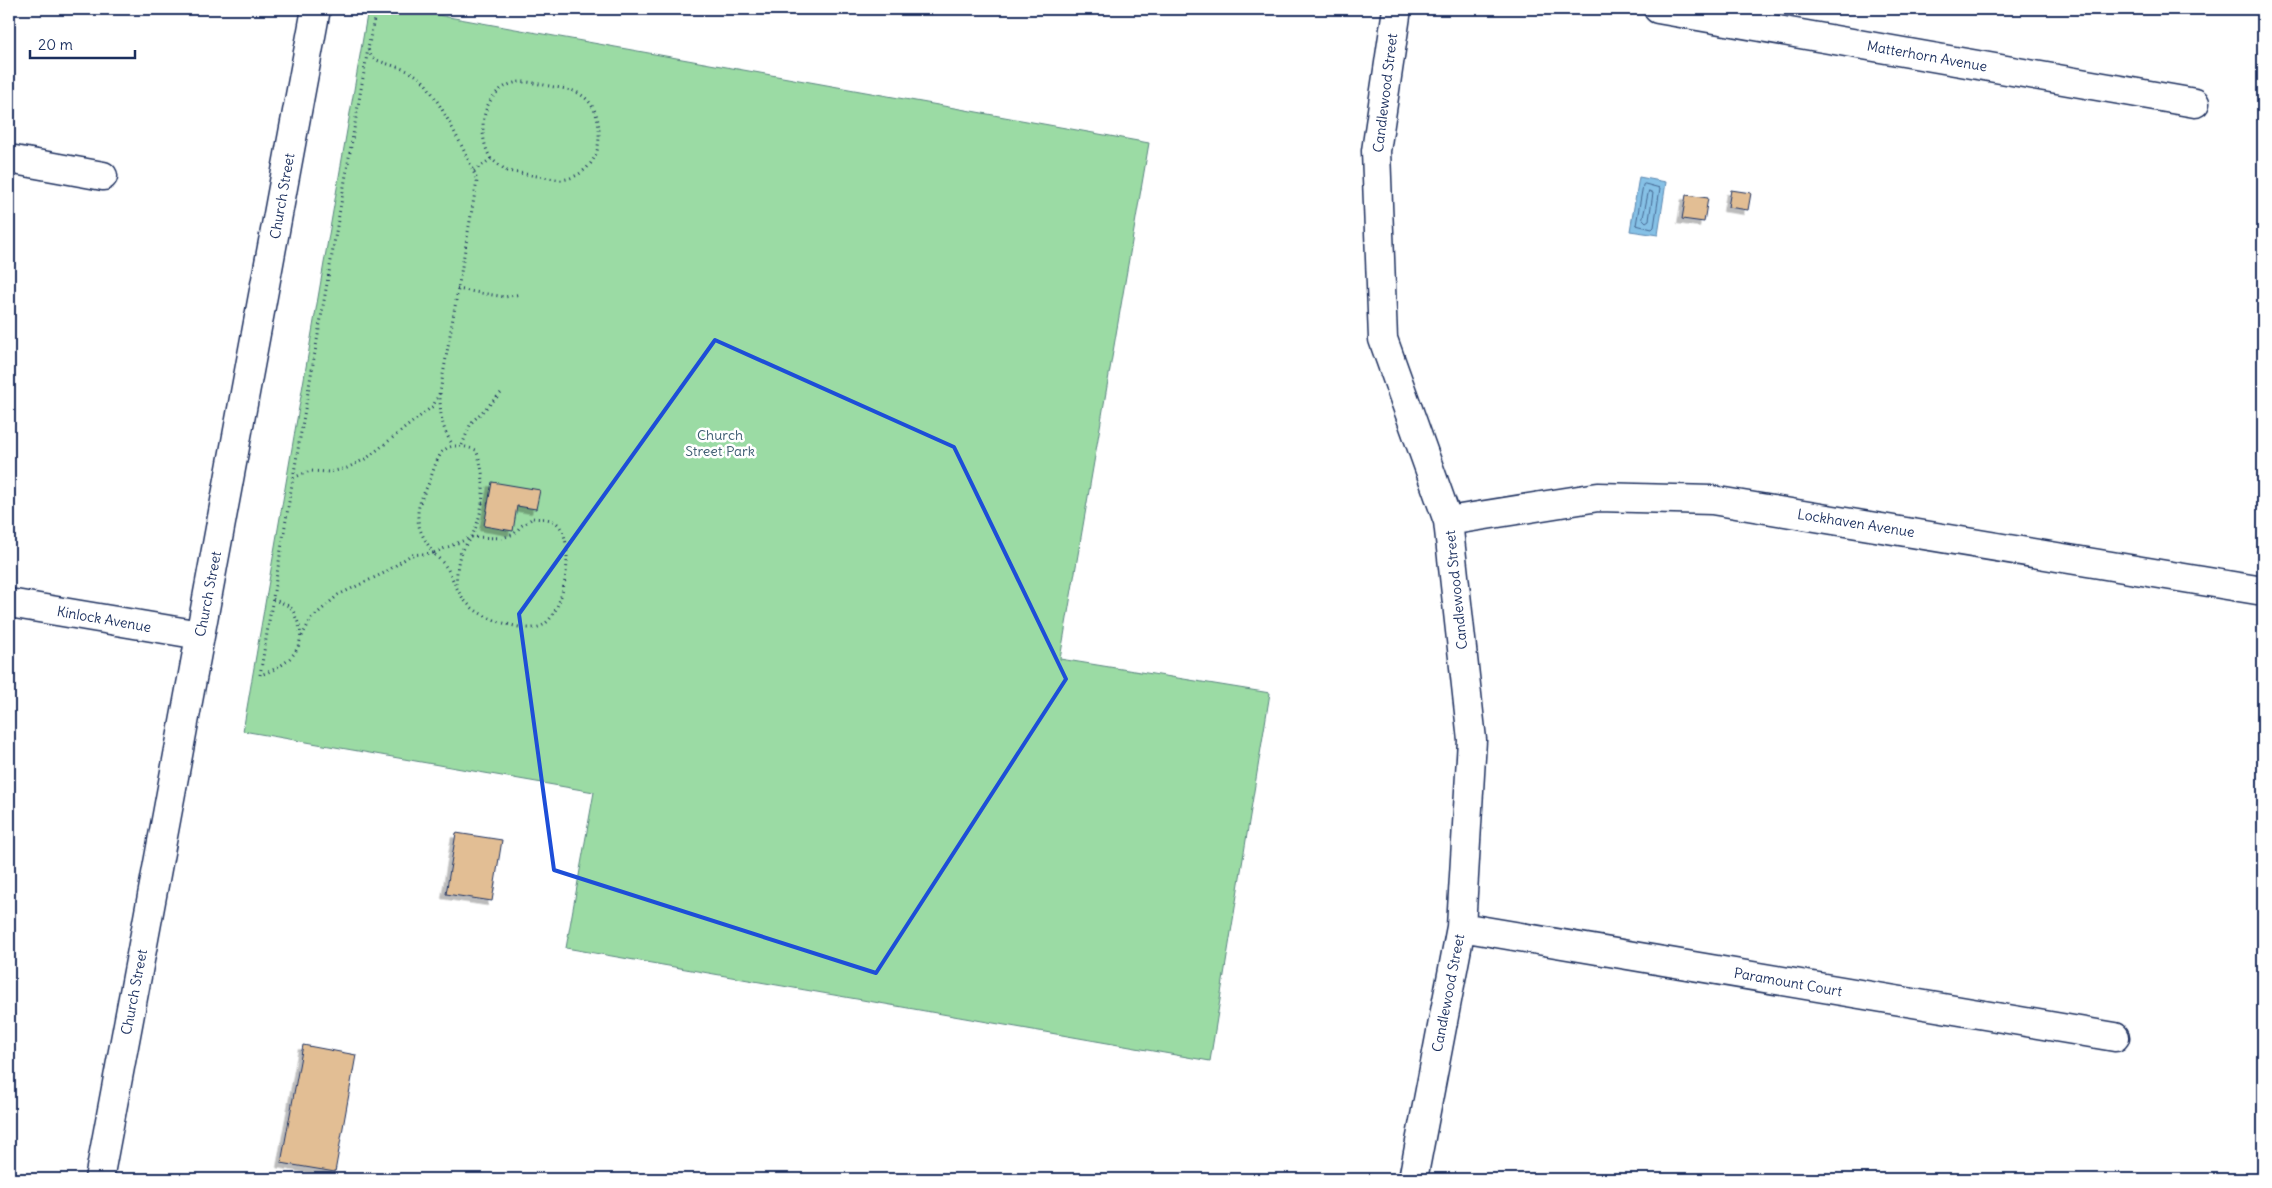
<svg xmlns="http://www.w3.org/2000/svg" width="2272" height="1188" viewBox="0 0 2272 1188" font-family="Delius,sans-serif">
  <defs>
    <filter id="shadow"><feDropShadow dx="-4.5" dy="4.5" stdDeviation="0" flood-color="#0004"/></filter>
  </defs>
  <rect width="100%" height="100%" fill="#fff"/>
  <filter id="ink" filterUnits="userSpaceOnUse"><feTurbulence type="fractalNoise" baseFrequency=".02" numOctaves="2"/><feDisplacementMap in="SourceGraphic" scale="10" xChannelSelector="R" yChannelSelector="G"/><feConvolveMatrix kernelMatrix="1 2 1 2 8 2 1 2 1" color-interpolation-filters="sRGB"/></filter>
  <g filter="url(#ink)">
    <path fill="#9bdba4" stroke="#5b8581" d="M368 9H404L1149 143 1060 659 1270 693 1210 1061 566 948 594 792 243 731Z"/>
    <path fill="#86c1e6" stroke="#5b87b0" d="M1639 177 1666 182 1658 235 1630 231Z"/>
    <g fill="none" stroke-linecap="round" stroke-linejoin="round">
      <path stroke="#466994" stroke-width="1" d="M1645 184 1660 188 1654 227 1652 229 1636 225 1643 185Z
        M1649 191 1653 193 1649 220 1646 222 1643 219Z"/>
    </g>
    <path fill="#e2be94" stroke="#1b2f5e" filter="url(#shadow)" d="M1731 190 1751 193 1748 210 1728 207Z
      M1686 195 1708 198 1704 222 1682 219Z
      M492 482 540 490 536 509 517 506 513 531 484 526Z
      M456 833 502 840 492 901 446 894Z
      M303 1045 356 1055 335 1172 281 1163Z"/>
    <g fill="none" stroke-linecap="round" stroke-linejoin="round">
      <g stroke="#1b2f5e" stroke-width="31">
        <path id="minor" d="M1397 9 1376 151 1383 339 1448 521 1472 740 1461 927 1413 1179
          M1658 9 2195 103
          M9 159 103 176
          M1448 521 1598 497 1712 500 2263 591
          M9 603 200 635
          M1461 927 2115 1037
          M99 1179C172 789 246 399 316 9"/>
      </g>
      <path stroke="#1b2f5e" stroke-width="3" stroke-dasharray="1 4" stroke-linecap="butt" d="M474 171 491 159 507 171 561 180C578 178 592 167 597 151 602 130 599 104 578 93 569 88 558 88 549 86 538 84 525 80 514 83 481 92 476 134 491 159
        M457 289 505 297 521 294
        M440 393C440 413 441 428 453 445
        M462 445 471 423 503 391
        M293 478 368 49
        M482 503 488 504
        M533 518C540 519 549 518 555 522 578 537 565 616 541 626 529 631 515 626 503 623 491 619 476 613 467 603 458 594 454 581 448 570 444 563 438 558 433 553L472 537 502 538 514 534 521 526Z
        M273 599C278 602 287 604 291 608 293 610 295 615 296 618 311 647 286 667 260 675L293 478 310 471 330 472 347 468 367 458 433 406 440 392 477 181C472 163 434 90 421 79 406 67 389 66 372 58L368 49 376 9
        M302 636 311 619 338 595 384 573 411 555 433 553C426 541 418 531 418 518 417 506 423 495 428 485 439 457 439 437 476 450 487 477 485 509 472 536 470 541 466 544 463 548 457 559 457 574 456 586"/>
      <use href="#minor" stroke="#fff" stroke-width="28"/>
    </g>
  </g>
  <path fill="none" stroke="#1d4ed8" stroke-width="4" stroke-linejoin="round" d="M715 340 954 447 1066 679 876 973 554 870 519 614Z"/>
  <g text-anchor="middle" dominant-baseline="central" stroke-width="5" stroke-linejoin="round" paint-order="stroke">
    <g font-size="14" fill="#1b2f5e" stroke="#fff">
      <text transform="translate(1927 56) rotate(10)">Matterhorn Avenue</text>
      <text transform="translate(1385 93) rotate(-83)">Candlewood Street</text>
      <text transform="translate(282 196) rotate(-80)">Church Street</text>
      <text transform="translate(1856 523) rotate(9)">Lockhaven Avenue</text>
      <text transform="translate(1456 590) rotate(-96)">Candlewood Street</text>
      <text transform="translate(208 594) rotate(-79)">Church Street</text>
      <text transform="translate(104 619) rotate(10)">Kinlock Avenue</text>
      <text transform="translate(1788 982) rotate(10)">Paramount Court</text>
      <text transform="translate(134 992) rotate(-79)">Church Street</text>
      <text transform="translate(1448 993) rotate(-79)">Candlewood Street</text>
    </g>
    <g font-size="14" fill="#3b5a70" stroke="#fff">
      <text x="720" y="435">Church<tspan x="720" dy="16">Street Park</tspan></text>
    </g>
  </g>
  <rect width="2272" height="1188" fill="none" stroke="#fff" stroke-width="30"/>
  <rect x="15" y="15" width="2242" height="1158" fill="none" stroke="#1b2f5e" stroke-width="2" filter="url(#ink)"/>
  <path d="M30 50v8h105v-8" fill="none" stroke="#1b2f5e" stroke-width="2.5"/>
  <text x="38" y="50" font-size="15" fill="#1b2f5e" stroke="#ffffff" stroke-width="4" paint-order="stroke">20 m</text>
</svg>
